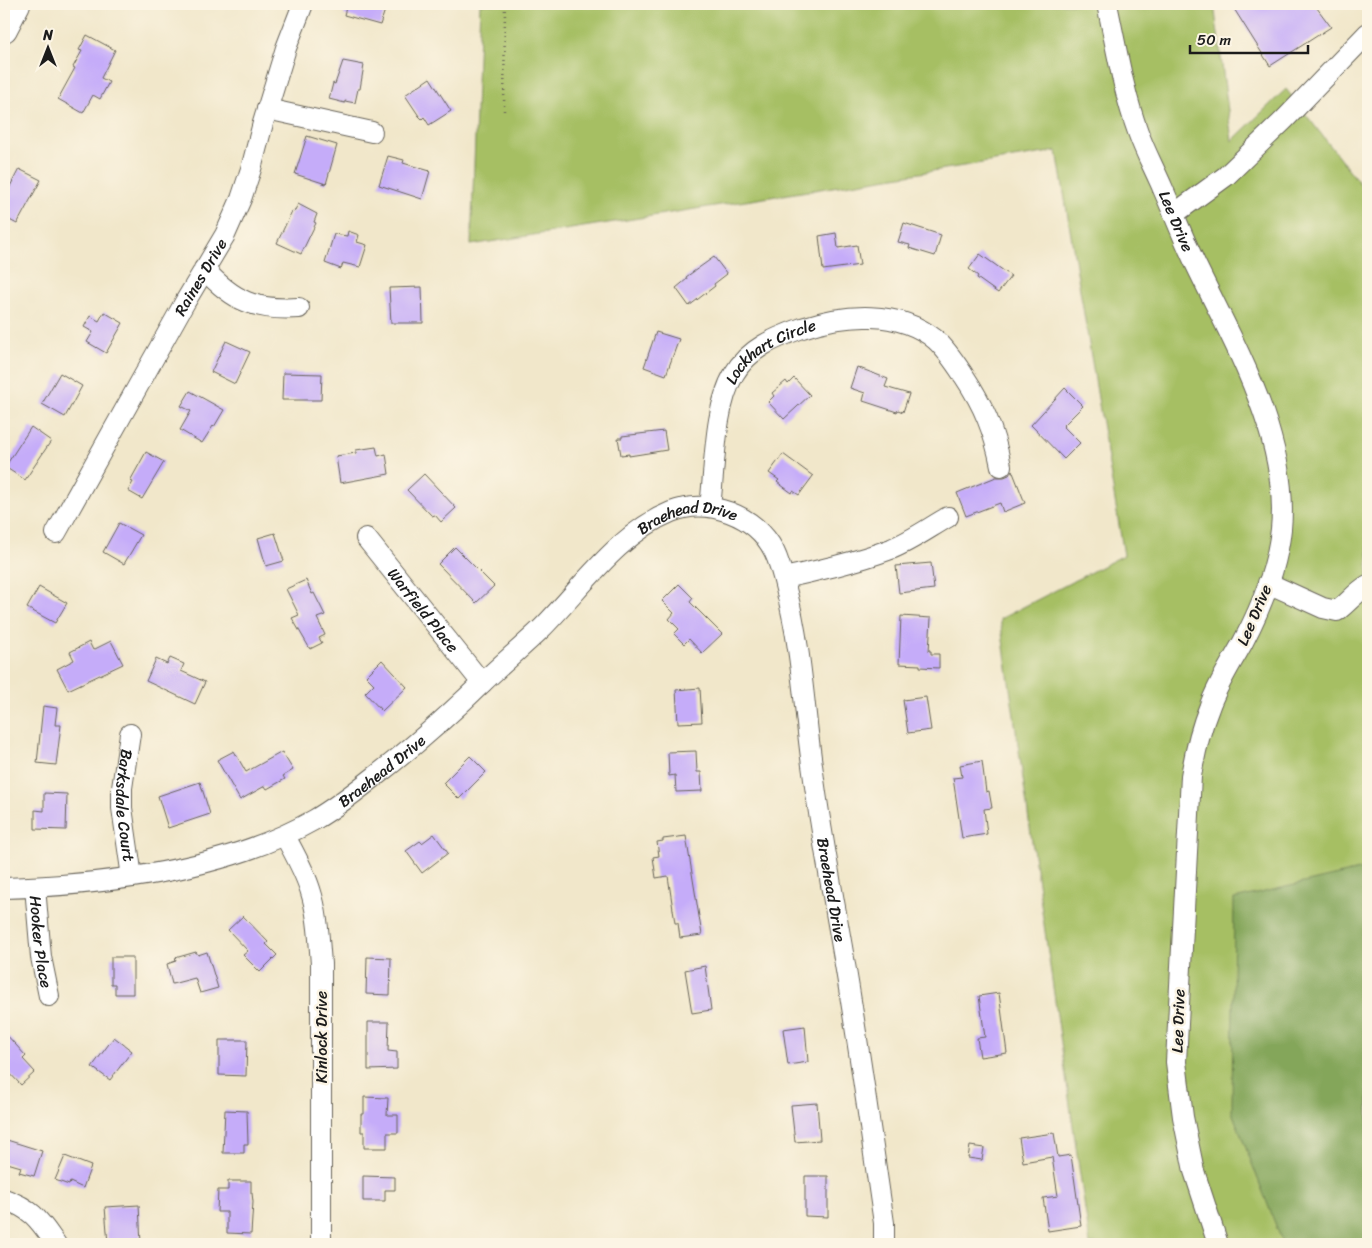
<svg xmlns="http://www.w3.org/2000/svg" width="1372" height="1248" viewBox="0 0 1372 1248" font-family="Sriracha,sans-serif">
  <rect width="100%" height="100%" fill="#fcf5e5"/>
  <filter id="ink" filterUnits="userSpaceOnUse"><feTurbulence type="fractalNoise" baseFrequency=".02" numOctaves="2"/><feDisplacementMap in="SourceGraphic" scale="10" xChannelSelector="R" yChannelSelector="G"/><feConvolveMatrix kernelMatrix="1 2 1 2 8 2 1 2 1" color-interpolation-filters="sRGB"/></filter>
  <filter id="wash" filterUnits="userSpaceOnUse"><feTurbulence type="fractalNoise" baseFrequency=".0096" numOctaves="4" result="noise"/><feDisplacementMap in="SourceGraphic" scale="20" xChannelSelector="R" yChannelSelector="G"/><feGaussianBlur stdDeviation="1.12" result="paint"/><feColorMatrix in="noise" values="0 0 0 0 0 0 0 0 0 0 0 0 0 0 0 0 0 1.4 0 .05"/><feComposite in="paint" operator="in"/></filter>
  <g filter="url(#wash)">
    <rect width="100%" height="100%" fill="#f1e7ca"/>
    <path fill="#a6bf64" stroke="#616e40" d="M480 4H1214L1232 141 1286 89 1368 194V1244H1090L1000 619 1124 555 1057 151 471 245Z"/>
    <path fill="#84a65a" stroke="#50613b" d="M1368 868V1244H1283L1232 1112 1234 899Z"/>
    <g id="blocks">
      <path fill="#c5acf9" d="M347 4H387L380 25 344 15Z
        M1231 4H1314L1331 27 1270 66Z
        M87 35 115 50 101 78 109 82 100 99 93 95 83 113 58 99 75 68 73 67 82 51 79 50Z
        M343 61 364 65 360 89H358L355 103 345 101V103L329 99 333 83 335 84Z
        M430 78 451 111 429 125 424 117 422 119 419 116 405 95Z
        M307 136 337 145 326 184 295 174Z
        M388 156 404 160 403 163 430 171 422 199 379 185Z
        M19 169 41 180 17 224 4 217V198Z
        M298 204 317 214 314 222 316 223 301 254 277 243 292 211 294 212Z
        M904 223 941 235 935 256 909 248 910 245 898 242Z
        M348 231 359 235 357 242 367 245 360 267 343 263 341 269 325 263 334 234 347 236Z
        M836 233 838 248 857 245 860 265 823 270 819 236Z
        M980 254 1011 276 998 293 977 278 978 276 969 269Z
        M714 257 727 274 714 284 715 286 689 306 676 288 687 279 686 277Z
        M422 287 423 323H391L389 288Z
        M104 312 123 323 106 353 87 342 93 332 84 327 90 316 99 321Z
        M656 332 679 339 666 375 644 367Z
        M226 341 250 352 235 384 211 372Z
        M857 367 888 379 885 387 909 394 903 412 898 410 897 412 863 401 865 393 850 388Z
        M60 373 82 386 65 417 42 404Z
        M283 373 322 374 321 400H282Z
        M794 378 810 395 784 419 768 402 774 396 772 393 786 381 788 384Z
        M1065 388 1083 406 1063 426 1080 443 1064 459 1031 425Z
        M190 391 224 410 214 427 213 426 202 443 180 430 191 411 181 406Z
        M31 427 51 441 25 480 5 467Z
        M664 431 667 450 629 456V454L621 455 618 438H622V436Z
        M376 447 378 456 386 454 389 474 340 483 336 456 356 453V450Z
        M146 452 164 462 142 499 128 491 133 482 130 481Z
        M783 454 813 476 799 495 793 491 792 493 777 482 779 480 769 473Z
        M1012 470 1025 503 1003 512 1000 503 966 516 957 493 996 477H1004L1009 475Z
        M424 474 456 508 441 522 435 515 432 516 407 490Z
        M119 523 141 535 124 564 103 552Z
        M275 533 284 561 266 566 258 538Z
        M455 547 494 586 476 603 438 564Z
        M931 563 934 589 899 593 896 566Z
        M306 580 312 594 314 593 325 615 317 618 325 635 319 638 322 643 310 649 292 618 299 615 286 589Z
        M679 584 693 598 690 602 722 634 702 653 689 639 684 644 674 634 679 629 669 619 674 613 662 601Z
        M39 587 67 603 55 623 27 608Z
        M901 616 931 618 929 651H931V654H939V668L920 667V665L899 664Z
        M111 641 123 664 68 690 57 669 74 660 70 652 89 642 93 650Z
        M170 658 184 664 181 671 205 682 195 704 146 681 156 659 167 664Z
        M382 660 407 687 382 711 365 693 374 684 366 676Z
        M700 688 702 722 678 723 676 690Z
        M926 697 931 730 908 733 903 700Z
        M43 706 57 708 55 725H61L56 765 37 763Z
        M234 751 246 772 282 752 293 770 283 776 285 779 267 789 265 786 240 800 217 760Z
        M696 751 697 772H701L702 791 676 792 675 775 669 776 668 752Z
        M470 756 486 772 459 799 443 783Z
        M982 761 986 792 989 791 992 808 984 809 987 834 962 838 953 778 962 777 960 765Z
        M200 782 210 814 168 828 158 796Z
        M44 793 67 794 66 830 35 829V810L44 811Z
        M434 834 448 853 422 873 406 851 420 841 422 843Z
        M686 836 702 935 680 938 678 923H675L668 876 656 878 653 857 659 856 657 842 663 841V839Z
        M243 916 268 942 266 944 277 955 260 972 243 955 248 951 228 930Z
        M196 952 198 955 207 952 218 988 200 993 195 978 172 984 167 964 176 961 175 958Z
        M111 957H133V994H115V984H111Z
        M367 957 391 958 390 995 366 994Z
        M705 966 711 1010 692 1013 685 970Z
        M999 993 1007 1053 980 1057 977 1038 985 1037 979 996Z
        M368 1022H389L388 1051 397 1052V1069L368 1070Z
        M805 1026 808 1062 788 1065 783 1029Z
        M4 1032 26 1056 23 1059 35 1072 21 1085 4 1067Z
        M114 1037 132 1051 110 1080 92 1067Z
        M219 1040H247L246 1076 219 1075Z
        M364 1097 388 1098 387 1115H398V1133H387V1148H364V1132H361V1114H364Z
        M817 1103 820 1140 795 1142 791 1105Z
        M225 1110 247 1111 248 1144H244V1153H223Z
        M1054 1133 1058 1157 1071 1155 1081 1226 1048 1231 1043 1198 1058 1196 1052 1157 1023 1162 1019 1138Z
        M7 1140 42 1151 34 1176 19 1172 21 1167 4 1162V1151Z
        M970 1146 984 1148 982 1160 968 1158Z
        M65 1156 91 1166 83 1188 70 1182 69 1185 55 1180Z
        M363 1176 395 1177V1190H385V1201H363Z
        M805 1176H828V1217L805 1216Z
        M228 1181H251V1193H252L253 1202 251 1234 227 1233V1212H217L218 1190H228Z
        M139 1205 141 1244H108L105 1207Z"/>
    </g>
  </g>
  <g filter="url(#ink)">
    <use href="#blocks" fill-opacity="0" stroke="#676359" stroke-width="1"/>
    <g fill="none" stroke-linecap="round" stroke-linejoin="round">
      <g stroke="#676359" stroke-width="22">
        <g id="minor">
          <path id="s1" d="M1107 4C1116 46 1123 91 1138 132 1145 152 1155 170 1163 189 1174 214 1184 240 1196 265 1234 344 1290 439 1281 529 1277 568 1261 608 1243 642 1231 664 1217 685 1209 708 1200 730 1195 753 1191 776L1176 1062 1183 1117 1194 1171 1218 1244"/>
          <path d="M267 109 372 132"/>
          <path d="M1174 214 1226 176 1284 120 1368 33"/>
          <path d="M204 269C233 301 256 311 299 308"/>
          <path id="s2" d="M710 507C715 467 714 408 734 374 749 348 775 338 802 328 844 314 899 309 936 340 947 350 956 364 964 376 984 406 994 431 1001 466"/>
          <path id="s3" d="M56 533 185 302 225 235 241 199 251 169 263 123 286 48 303 4"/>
          <path id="s4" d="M366 538 482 683"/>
          <path d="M784 578C820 570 856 562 891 549 911 541 929 528 948 517"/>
          <path d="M1268 583 1323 608 1337 611C1348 603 1356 592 1368 585"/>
          <path id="s5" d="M130 734 122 788V808L132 877"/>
          <path d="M285 836C294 853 304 870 310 889 318 913 319 939 321 964V1244"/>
          <path id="s6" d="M35 887 41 957 49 996"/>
          <path id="s7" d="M4 888C104 885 226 870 314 820 335 808 354 793 373 778 411 749 447 717 482 683 501 665 522 647 541 629 580 590 619 533 671 512 708 497 756 515 774 551 780 563 783 576 786 589 802 649 804 711 813 772 823 848 839 924 851 1001 863 1075 873 1149 884 1223V1244"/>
          <path d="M4 1199C33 1209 39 1220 56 1244"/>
        </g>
      </g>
      <g stroke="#676359" stroke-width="28">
        <path id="major" d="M4 29 17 4"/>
      </g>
      <path stroke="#676359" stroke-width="2.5" stroke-dasharray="1 4" stroke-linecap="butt" d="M504 111 505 4"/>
      <use href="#minor" stroke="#fff" stroke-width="20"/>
      <use href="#major" stroke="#fff" stroke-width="26"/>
    </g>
  </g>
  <g text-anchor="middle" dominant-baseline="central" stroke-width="5" stroke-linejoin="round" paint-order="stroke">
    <g font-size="16" fill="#1c1c1c" stroke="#fcf5e5">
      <text stroke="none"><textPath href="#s1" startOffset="229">Lee Drive</textPath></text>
      <text stroke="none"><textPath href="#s3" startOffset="294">Raines Drive</textPath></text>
      <text stroke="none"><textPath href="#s2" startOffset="180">Lockhart Circle</textPath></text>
      <text stroke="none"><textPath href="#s7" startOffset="809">Braehead Drive</textPath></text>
      <text stroke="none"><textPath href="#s4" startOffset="92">Warfield Place</textPath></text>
      <text transform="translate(1254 615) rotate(-67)">Lee Drive</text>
      <text stroke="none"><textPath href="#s7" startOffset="404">Braehead Drive</textPath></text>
      <text stroke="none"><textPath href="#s5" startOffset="72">Barksdale Court</textPath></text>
      <text stroke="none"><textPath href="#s7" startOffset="1258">Braehead Drive</textPath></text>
      <text stroke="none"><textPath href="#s6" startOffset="55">Hooker Place</textPath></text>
      <text transform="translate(1178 1021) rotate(-88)">Lee Drive</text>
      <text transform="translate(321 1037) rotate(-90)">Kinlock Drive</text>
    </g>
  </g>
  <rect width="1372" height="1248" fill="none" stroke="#fcf5e5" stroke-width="20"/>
  <g transform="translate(48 48)" stroke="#fcf5e5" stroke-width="4" paint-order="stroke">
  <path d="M0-4L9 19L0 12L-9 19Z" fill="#1c1c1c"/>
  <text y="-8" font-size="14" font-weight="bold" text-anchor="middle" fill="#1c1c1c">N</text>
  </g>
  <path d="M1190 45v8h118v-8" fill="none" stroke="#1c1c1c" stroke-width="2.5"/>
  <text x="1197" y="45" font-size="15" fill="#1c1c1c" stroke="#fcf5e5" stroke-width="4" paint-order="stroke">50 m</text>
</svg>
